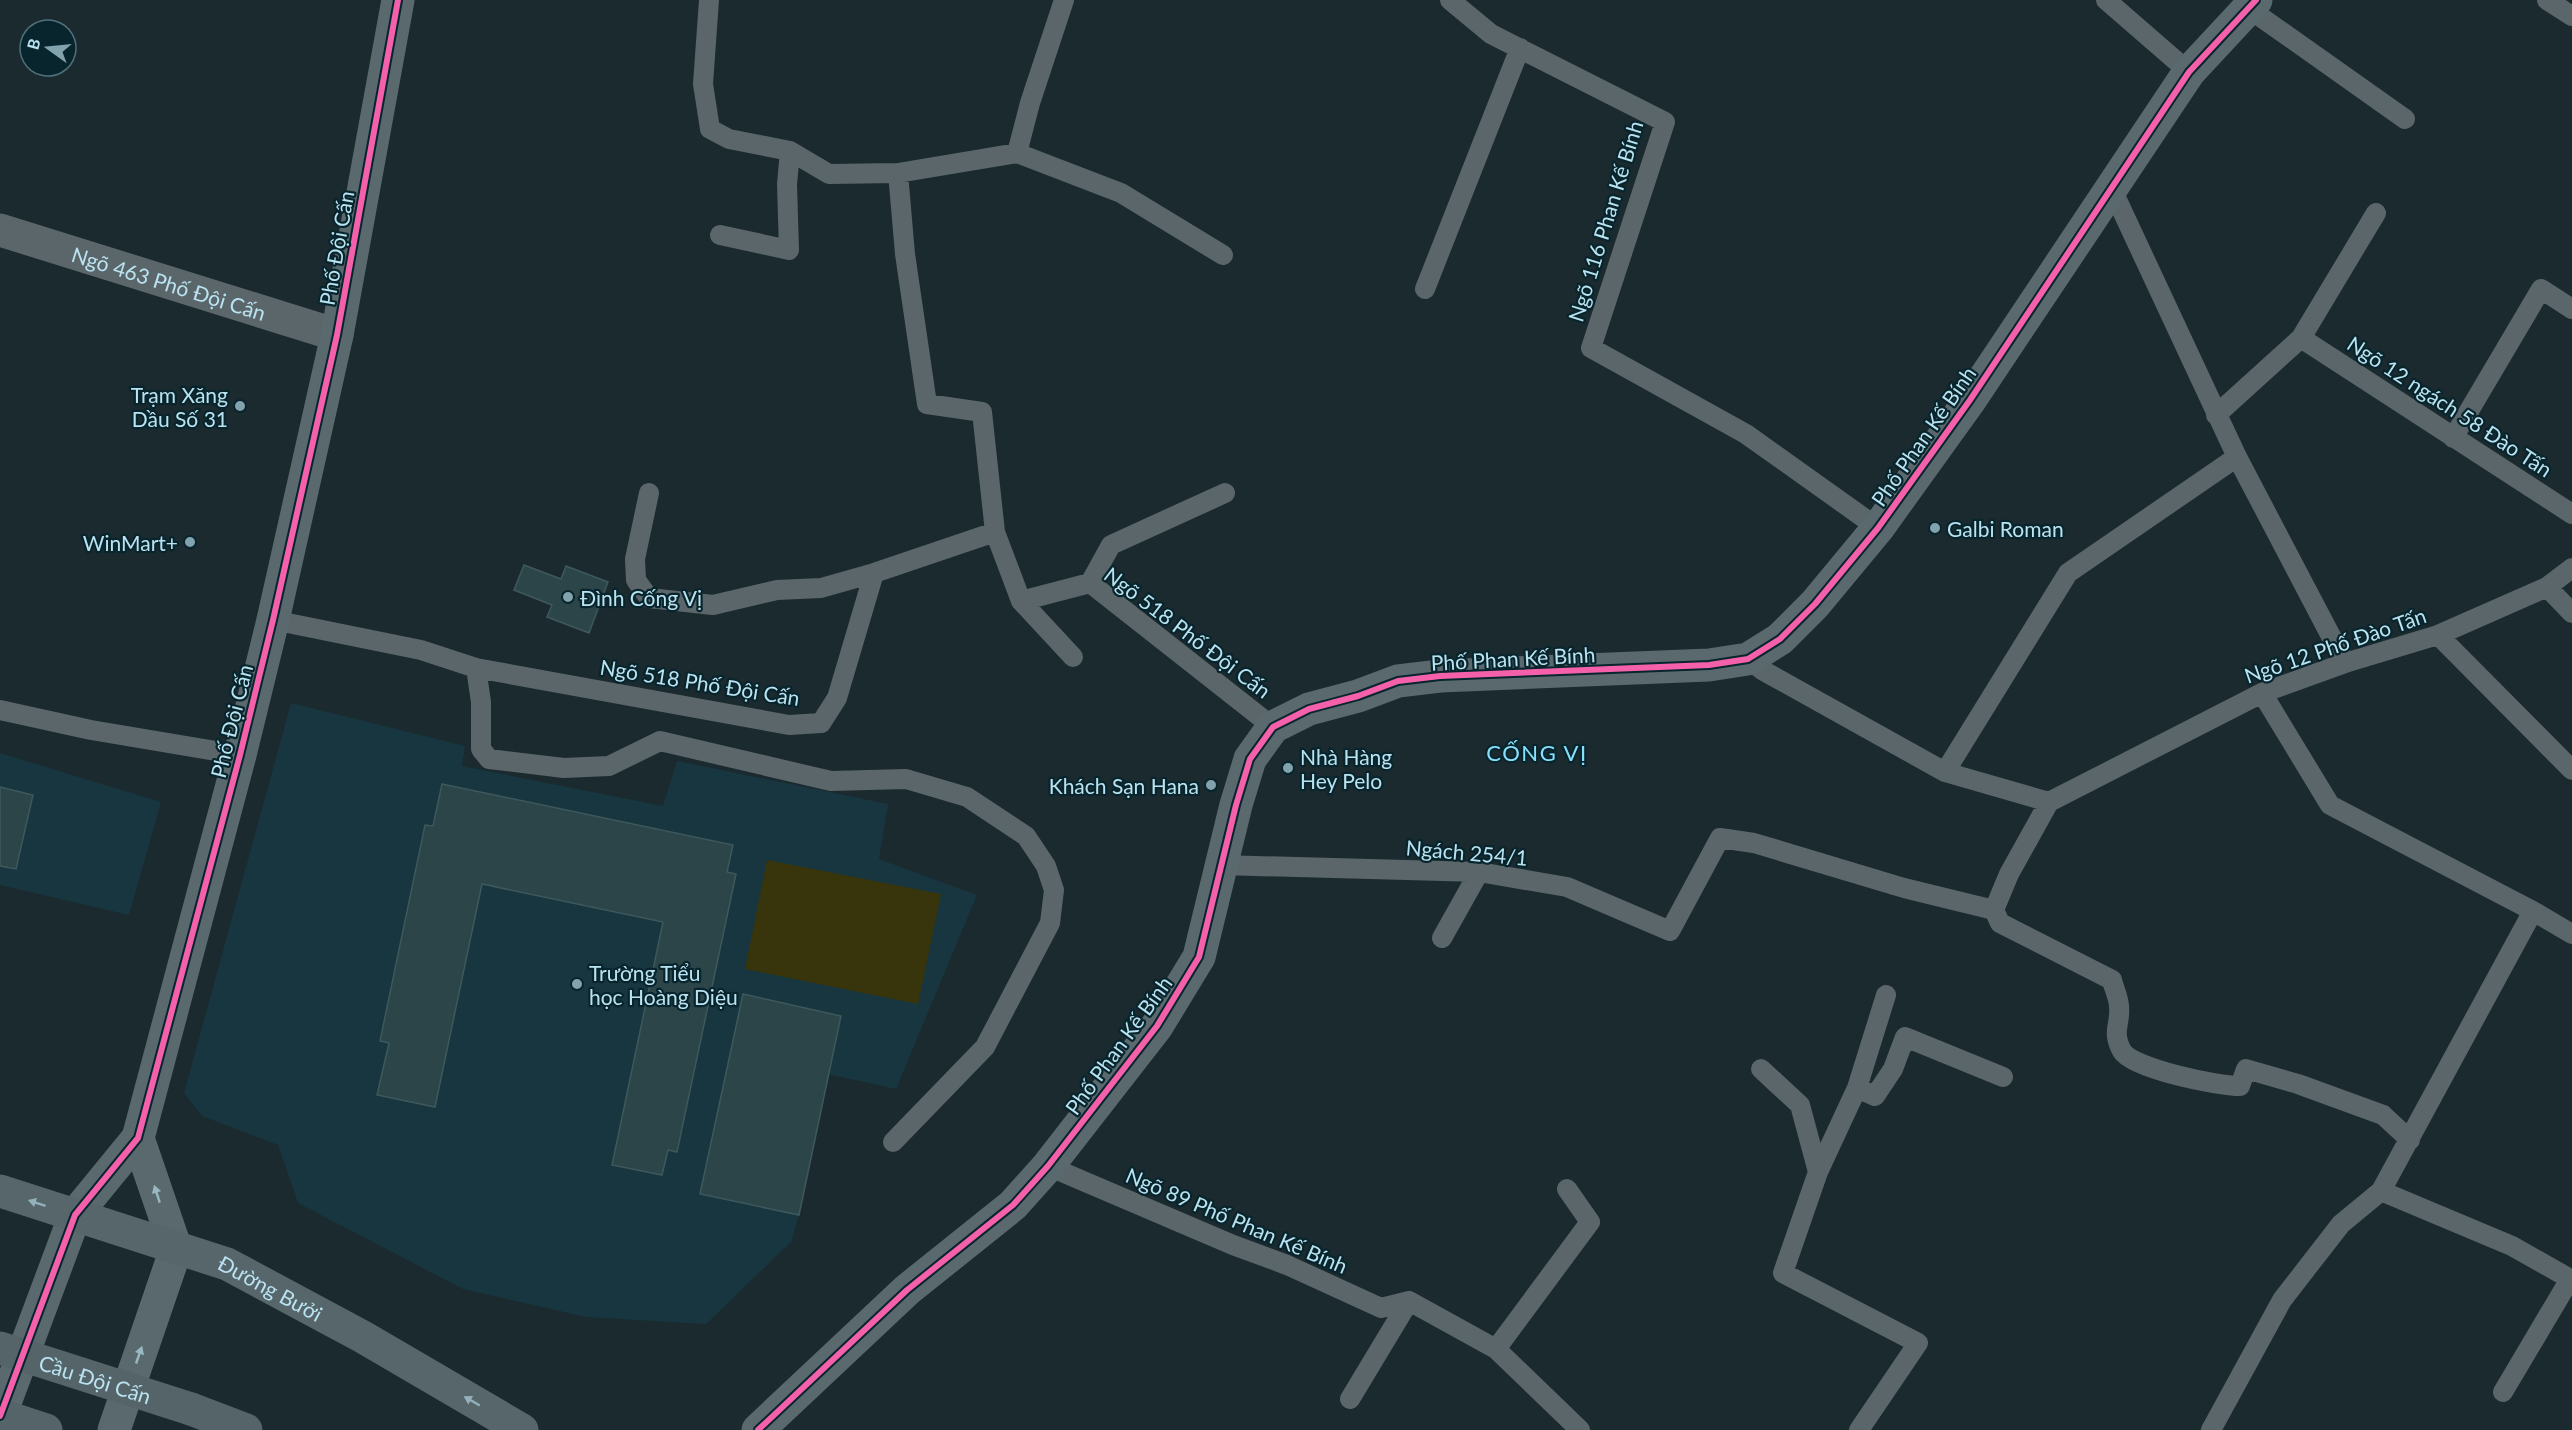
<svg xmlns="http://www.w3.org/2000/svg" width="2572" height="1430" viewBox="0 0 2572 1430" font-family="Lato,sans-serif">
  <rect width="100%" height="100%" fill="#1b2a2f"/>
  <path fill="#18363f" d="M291 703 465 746 462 766 663 806 677 761 888 804 879 859 977 895 896 1089 828 1074 799 1215 791 1242 706 1324 586 1317 463 1289 298 1203 278 1145 202 1116 184 1093Z
    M0 753 161 802 129 915 0 885Z"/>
  <path fill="#38340b" d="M767 860 941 894 918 1004 745 969Z"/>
  <path fill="#2c4549" stroke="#3e585c" stroke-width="1.5" d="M524 565 561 579 566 566 608 582 589 633 547 617 552 605 514 590Z
    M442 784 733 845 727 872 736 874 677 1152 668 1150 662 1175 612 1165 663 922 482 884 435 1107 377 1095 389 1043 380 1041 425 825 433 826Z
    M0 787 33 795 16 869 0 866Z
    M743 994 841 1016 799 1215 700 1194Z"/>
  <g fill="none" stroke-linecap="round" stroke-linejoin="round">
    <path stroke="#5a666a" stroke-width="20" d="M709 0 703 84 710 129 729 139 790 151
      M1450 0 1491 34 1665 122 1591 348 1746 434 1878 528
      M2106 0 2189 72
      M2547 0 2572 16
      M2248 8 2405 119
      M1017 153 1121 193 1223 255
      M2111 187 2237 457 2345 663
      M720 235 789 250 787 184 790 151 829 174 898 173
      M1425 289 1520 48
      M2301 338 2572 514
      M2216 415 2301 338 2376 213
      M2453 438 2541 289 2572 309
      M649 493 635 559 636 580 649 598 713 605 777 590 821 588 874 573
      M995 532 982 412 927 404 905 254 898 173 1017 153 1030 103 1064 0
      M1090 583 1111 545 1225 493
      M2547 587 2572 613
      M1021 601 1073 657
      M273 620 421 650 476 668 789 725 821 723 837 698 874 573 995 532 1021 601 1090 583 1273 727
      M2438 635 2572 770
      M1748 659 1762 670 1945 772 2049 802
      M476 668 481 702V749L489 759 564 768 609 766 660 741 831 781 906 779 967 797 1026 836 1046 866 1054 890 1050 923 985 1047 893 1142
      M0 710 91 730 240 755
      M1945 772 2068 573 2237 457
      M2049 802 2009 874 1994 910 2000 923 2112 980C2114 989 2119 998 2119 1007 2121 1024 2111 1031 2122 1051 2133 1069 2218 1086 2240 1086L2246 1069 2298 1084 2383 1115 2410 1140
      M2049 802 2262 693 2345 663 2438 635 2547 587 2572 568
      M1221 865 1479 872 1567 887 1670 931 1720 838 1754 843 1904 888 1994 910
      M2533 911 2572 934
      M1442 938 1479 872
      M1761 1069 1800 1105 1818 1172
      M1857 1088 1875 1096 1893 1069 1905 1037 2003 1077
      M1048 1166 1233 1245 1287 1265 1381 1308 1409 1301
      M2381 1191 2512 1246 2572 1280
      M1409 1301 1496 1349 1580 1430
      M1496 1349 1590 1222 1567 1189
      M2503 1392 2570 1279
      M1350 1399 1409 1301
      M1859 1430 1918 1343 1783 1273 1818 1172 1857 1088 1886 995
      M2211 1430 2282 1300 2341 1224 2381 1191 2533 911 2330 805 2262 693"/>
    <path stroke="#5a666a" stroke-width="33" id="s1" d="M0 230 337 335"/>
    <path stroke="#5a696d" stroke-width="33" d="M0 1416 75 1215 138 1138 240 755 273 620 337 335 398 0
      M114 1430 176 1249 138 1138
      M758 1430 907 1290 1013 1205 1048 1166 1157 1026 1199 957 1236 805 1250 759 1273 727 1309 709 1358 696 1398 681 1440 676 1709 665 1748 659 1780 639 1815 604 1878 528 1970 400 2189 72 2256 0"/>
    <path stroke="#56666b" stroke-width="33" id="s2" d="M0 1191 227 1264 363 1337 522 1430"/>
    <path stroke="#546469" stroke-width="33" d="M191 1409 246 1430"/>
    <g stroke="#546469" stroke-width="33">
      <path id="s3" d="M0 1348 191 1409"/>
      <path d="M0 1415 46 1430"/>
    </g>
    <g stroke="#08252d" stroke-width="10">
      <path id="cycleway" d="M0 1416 75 1215 138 1138 240 755 273 620 337 335 398 0
        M758 1430 907 1290 1013 1205 1048 1166 1157 1026 1199 957 1236 805 1250 759 1273 727 1309 709 1358 696 1398 681 1440 676 1709 665 1748 659 1780 639 1815 604 1878 528 1970 400 2189 72 2256 0"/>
    </g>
    <use href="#cycleway" stroke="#f560ab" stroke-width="6"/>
  </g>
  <defs><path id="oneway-solid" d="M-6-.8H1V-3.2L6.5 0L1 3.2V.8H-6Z" transform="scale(1.5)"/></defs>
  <g fill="#98b8c3">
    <use href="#oneway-solid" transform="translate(157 1194) rotate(-108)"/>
    <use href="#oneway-solid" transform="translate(139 1355) rotate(-71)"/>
  </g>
  <g fill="#92b1bb">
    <use href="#oneway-solid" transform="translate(37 1203) rotate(-162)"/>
    <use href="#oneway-solid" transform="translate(472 1401) rotate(-150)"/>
  </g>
  <g fill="#82a2ad" stroke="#08252d" stroke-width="2">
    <circle cx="240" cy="406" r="6"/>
    <circle cx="1935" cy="528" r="6"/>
    <circle cx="190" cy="542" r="6"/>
    <circle cx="568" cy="597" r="6"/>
    <circle cx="1288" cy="768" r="6"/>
    <circle cx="1211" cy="785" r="6"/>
    <circle cx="577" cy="984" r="6"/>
  </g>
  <g text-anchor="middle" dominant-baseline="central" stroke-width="4.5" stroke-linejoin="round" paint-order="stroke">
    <g font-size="21" fill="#bae3f1" stroke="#08252d">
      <text transform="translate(1605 221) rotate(-73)">Ngõ 116 Phan Kế Bính</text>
      <text transform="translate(336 248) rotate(-80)">Phố Đội Cấn</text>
      <text stroke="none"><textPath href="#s1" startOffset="177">Ngõ 463 Phố Đội Cấn</textPath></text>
      <text transform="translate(2450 406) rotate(33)">Ngõ 12 ngách 58 Đào Tấn</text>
      <text transform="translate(1923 436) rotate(-55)">Phố Phan Kế Bính</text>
      <text transform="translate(1188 632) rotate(37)">Ngõ 518 Phố Đội Cấn</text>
      <text transform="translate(2335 645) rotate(-19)">Ngõ 12 Phố Đào Tấn</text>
      <text transform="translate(1513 658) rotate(-3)">Phố Phan Kế Bính</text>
      <text transform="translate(700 682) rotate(9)">Ngõ 518 Phố Đội Cấn</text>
      <text transform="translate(231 721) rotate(-76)">Phố Đội Cấn</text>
      <text transform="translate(1467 852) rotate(5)">Ngách 254/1</text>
      <text transform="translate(1118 1045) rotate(-54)">Phố Phan Kế Bính</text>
      <text transform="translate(1237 1220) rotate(23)">Ngõ 89 Phố Phan Kế Bính</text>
      <text stroke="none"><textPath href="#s2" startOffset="288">Đường Bưởi</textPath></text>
      <text stroke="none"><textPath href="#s3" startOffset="100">Cầu Đội Cấn</textPath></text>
    </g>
    <g font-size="21" fill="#bae3f1" stroke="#08252d" text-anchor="start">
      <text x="228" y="394" text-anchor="end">Trạm Xăng<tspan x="228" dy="24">Dầu Số 31</tspan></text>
      <text x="1947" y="528">Galbi Roman</text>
      <text x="178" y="542" text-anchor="end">WinMart+</text>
      <text x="580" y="597">Đình Cống Vị</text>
      <text x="1300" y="756">Nhà Hàng<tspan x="1300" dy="24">Hey Pelo</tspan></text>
      <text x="1199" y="785" text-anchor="end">Khách Sạn Hana</text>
      <text x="589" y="972">Trường Tiểu<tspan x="589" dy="24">học Hoàng Diệu</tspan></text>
    </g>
    <g font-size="22" letter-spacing="1.5" fill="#88e0fb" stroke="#08252d">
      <text x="1537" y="752">CỐNG VỊ</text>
    </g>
  </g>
  <g transform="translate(48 48) rotate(285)"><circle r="28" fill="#08252d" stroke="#4f717b" stroke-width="1.5"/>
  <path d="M0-4.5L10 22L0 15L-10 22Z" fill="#82a2ad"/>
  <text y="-9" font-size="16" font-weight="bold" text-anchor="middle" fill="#bae3f1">B</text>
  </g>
</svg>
